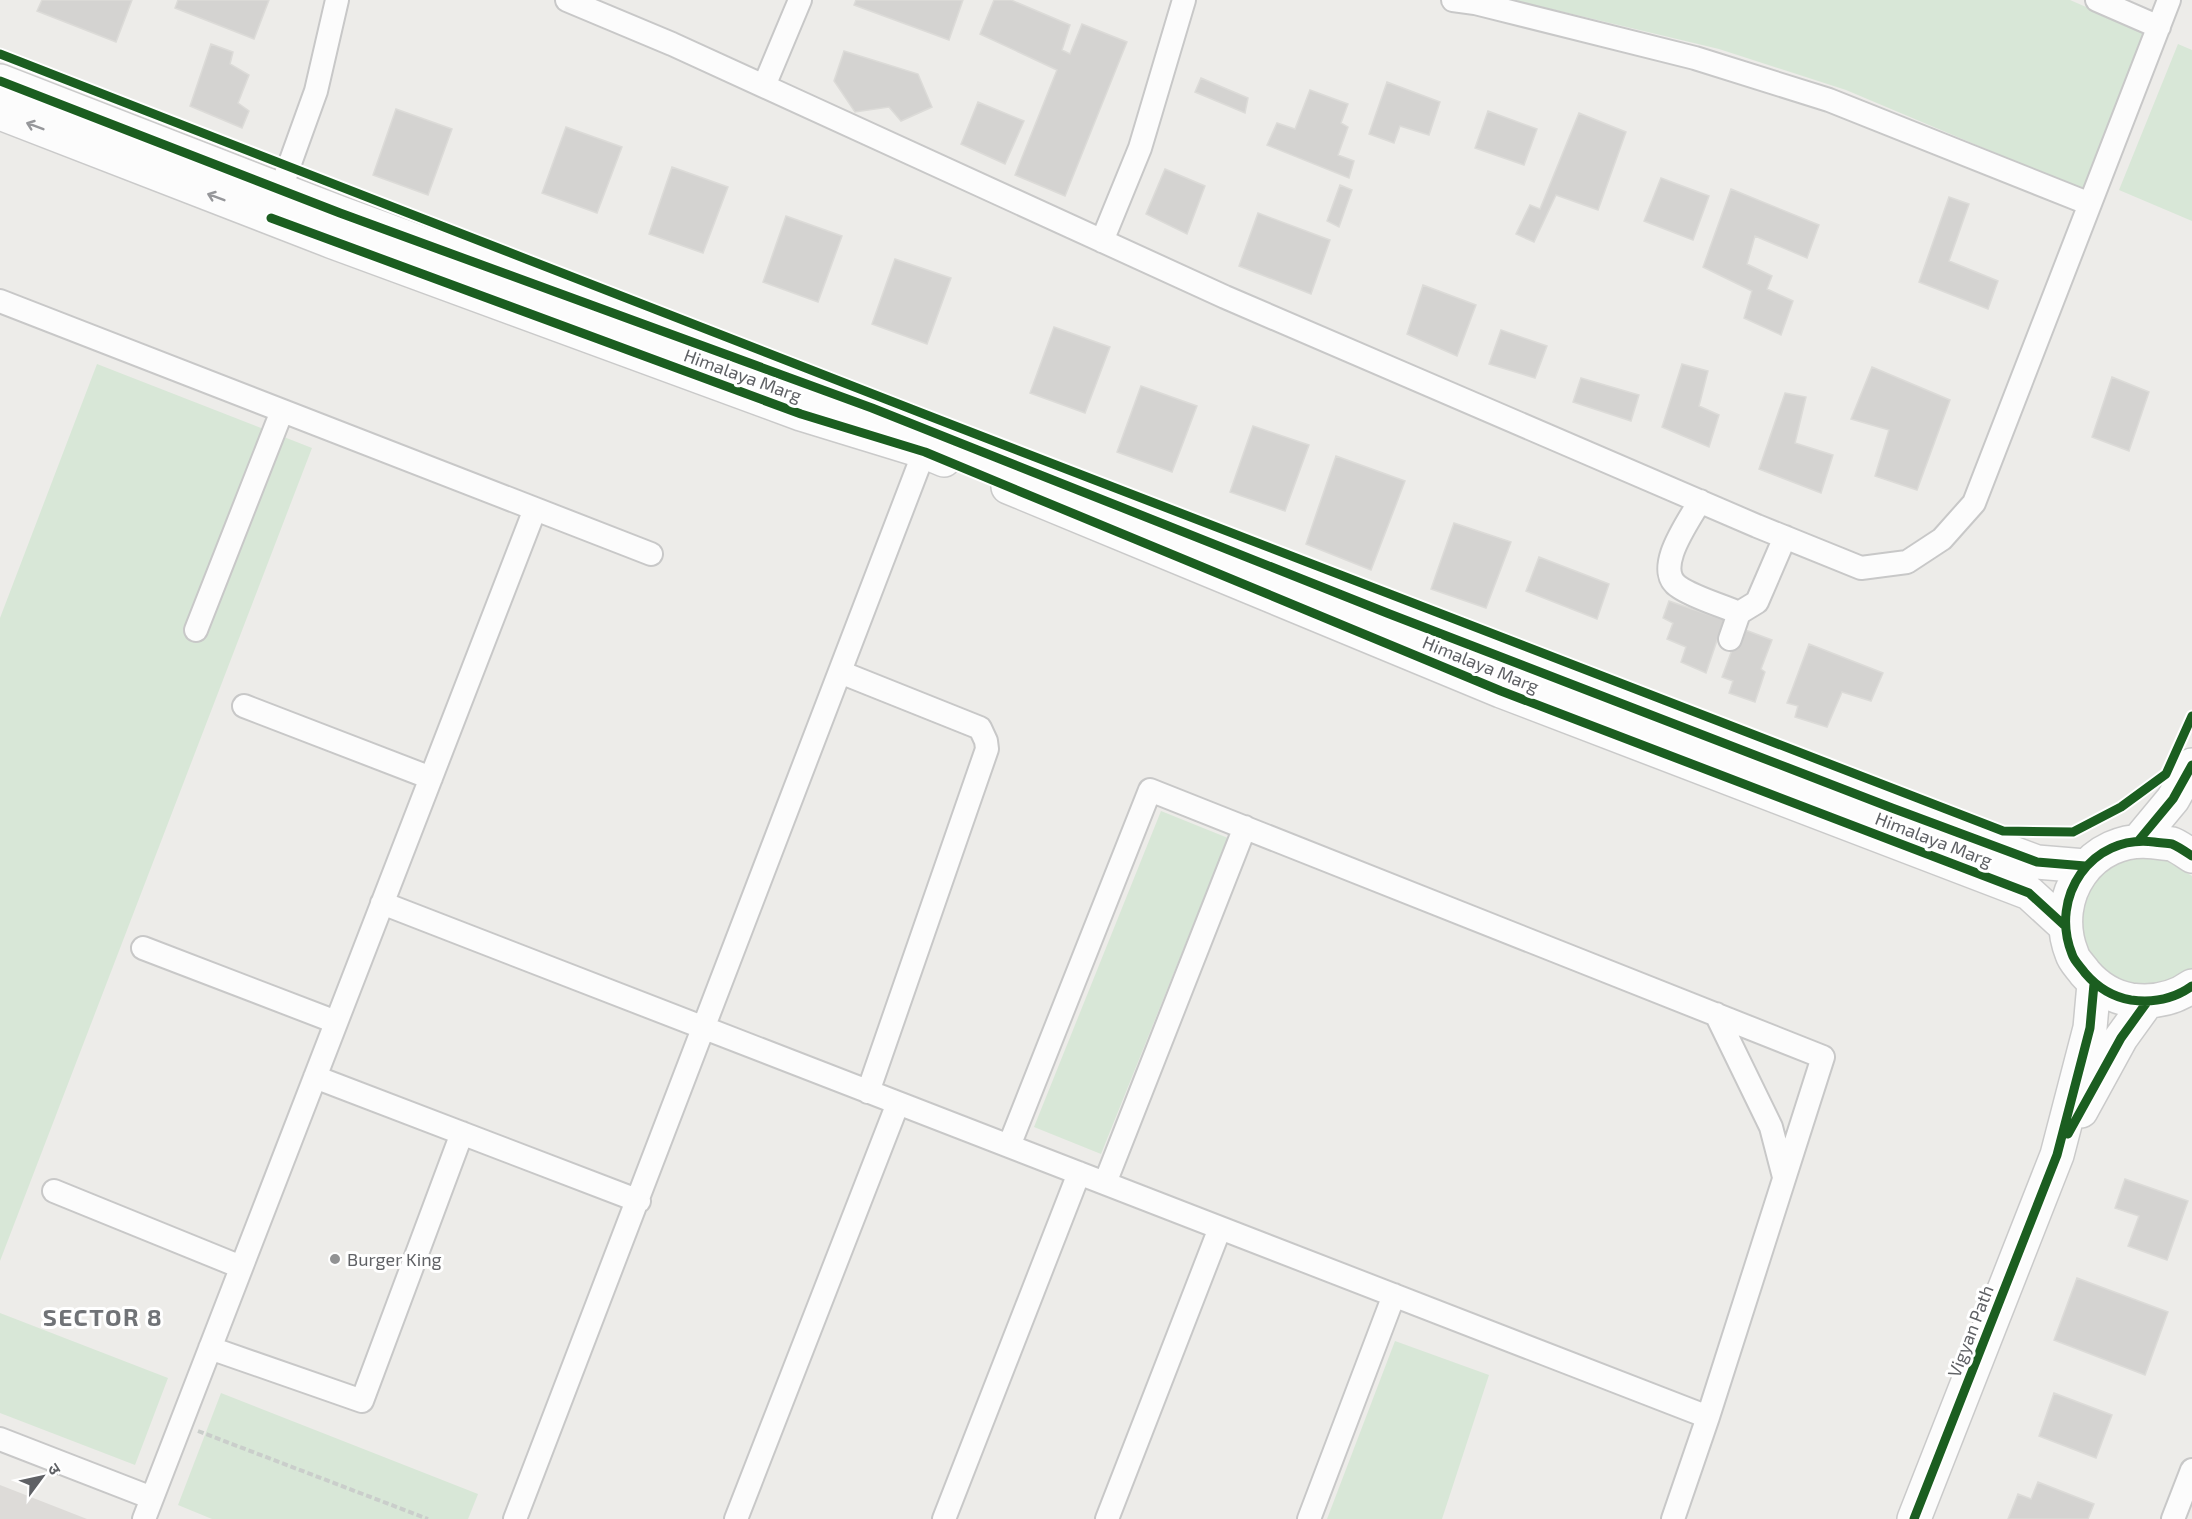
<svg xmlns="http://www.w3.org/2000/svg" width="2192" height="1519" viewBox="0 0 2192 1519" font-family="'Exo 2','Noto Sans Devanagari',sans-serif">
  <rect width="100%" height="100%" fill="#edece9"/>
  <path fill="#dddbd8" d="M0 1485 87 1519H0Z"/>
  <path fill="#d8e7d7" d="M1514 0H2070L2144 32 2083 190 1846 90 1719 49Z
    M2178 44 2192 50V221L2119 190Z
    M97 364 312 448 0 1261V618Z
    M1161 811 1228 838 1101 1154 1034 1127Z
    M2139 855 2165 859 2192 876V969L2162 987 2122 986 2084 952 2080 901 2090 882 2114 862Z
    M0 1313 168 1378 135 1465 0 1413Z
    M1395 1341 1489 1375 1442 1519H1327Z
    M221 1393 478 1494 468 1519H212L178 1505Z"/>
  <path fill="#d4d3d1" stroke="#dcdbd8" stroke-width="1.5" d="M42 0H132L116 42 37 11Z
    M178 0H269L254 39 175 8Z
    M856 0H963L949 40 854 5Z
    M994 0H1011L1070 25 1062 50 1070 54 1082 24 1127 42 1065 196 1015 175 1057 70 980 34Z
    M211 44 233 52 230 64 249 75 238 103 249 111 242 128 190 106Z
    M844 51 918 74 932 107 901 121 889 107 855 112 834 81Z
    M1201 78 1248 98 1245 113 1195 92Z
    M1387 82 1440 102 1429 135 1400 126 1394 143 1369 134Z
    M1310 90 1348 104 1341 123 1348 127 1338 155 1354 161 1349 178 1267 145 1277 123 1295 129Z
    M978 102 1024 121 1005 164 961 144Z
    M396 109 452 129 428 195 373 175Z
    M1488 111 1537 129 1524 165 1475 148Z
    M1579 113 1626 132 1598 210 1556 195 1534 242 1516 234 1530 205 1540 209Z
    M566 127 622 147 597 213 542 193Z
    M672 167 728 187 703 253 649 234Z
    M1165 169 1205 186 1187 234 1146 214Z
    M1661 178 1709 196 1693 240 1644 221Z
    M1340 185 1352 190 1339 227 1327 221Z
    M1731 189 1819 225 1807 258 1755 236 1747 264 1772 276 1767 289 1793 301 1781 335 1744 318 1752 291 1703 267Z
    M1949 197 1969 204 1949 261 1998 281 1988 309 1919 282Z
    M1258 213 1330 240 1311 294 1239 266Z
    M786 216 842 236 818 302 763 282Z
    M895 259 951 278 927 344 872 324Z
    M1423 285 1476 305 1457 356 1407 334Z
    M1054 327 1110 347 1085 413 1030 393Z
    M1501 330 1547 346 1535 378 1489 364Z
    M1682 364 1708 371 1699 406 1719 415 1709 447 1662 427Z
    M1872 367 1950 400 1917 490 1875 476 1889 430 1851 419Z
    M2112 377 2149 392 2129 451 2092 437Z
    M1581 378 1639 395 1631 421 1573 402Z
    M1141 386 1197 406 1172 472 1117 452Z
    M1785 393 1806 397 1795 443 1833 455 1821 493 1759 469Z
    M1253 426 1309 445 1285 511 1230 492Z
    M1336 456 1405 481 1371 570 1306 544Z
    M1454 523 1511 542 1486 608 1431 589Z
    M1539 557 1609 584 1597 619 1526 591Z
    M1669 601 1724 620 1706 673 1681 662 1686 647 1667 639 1673 623 1663 618Z
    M1740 628 1772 640 1761 669 1765 672 1755 702 1729 693 1733 681 1722 677Z
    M1809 644 1883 673 1871 701 1842 692 1827 727 1795 717 1798 706 1787 703Z
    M2125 1179 2188 1201 2167 1260 2128 1246 2139 1216 2115 1208Z
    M2077 1278 2168 1312 2145 1375 2054 1340Z
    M2054 1393 2112 1415 2096 1458 2039 1436Z
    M2038 1482 2094 1504 2088 1519H2008L2018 1494 2031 1499Z"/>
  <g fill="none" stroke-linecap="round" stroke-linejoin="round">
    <g stroke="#c8c8c8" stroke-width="26">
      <path id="minor" d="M567 0 672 44 1225 297 1757 526 1861 568 1907 562 1942 539 1974 503 2169 0
        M1453 0 1475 3 1695 58 1829 100 2090 204
        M2097 0 2159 27
        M764 86 800 0
        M276 202 316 91 337 0
        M1102 241 1140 148 1184 0
        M0 301 651 554
        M1700 501C1689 521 1652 570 1679 587 1695 598 1721 605 1739 613
        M196 630 282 411
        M1730 639 1739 613 1757 602 1785 537
        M840 672 980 728 986 741 987 749 868 1092
        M244 706 431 778
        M382 903 1708 1417
        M143 948 336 1022
        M1716 1014 1771 1127 1784 1177
        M315 1077 639 1201
        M1009 1146 1150 790 1823 1057 1708 1417 1673 1519
        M1105 1183 1245 827
        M54 1191 241 1267
        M210 1348 362 1401 462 1133
        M0 1439 152 1498
        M144 1519 535 509
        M515 1519 929 439
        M736 1519 898 1103
        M944 1519 1079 1173
        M1107 1519 1220 1228
        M1309 1519 1394 1295
        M2173 1519 2192 1470"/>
    </g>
    <g stroke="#cacaca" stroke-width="36">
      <path id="secondary" d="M0 81 340 213 872 408 1387 613 1892 808 2037 862 2085 866
        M0 113 333 242 801 414 925 452 944 460
        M1008 487 1501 691 2029 893 2064 925
        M2139 840 2173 799 2192 765
        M2192 856C2186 852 2179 847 2172 844 2167 843 2160 843 2154 842 2091 834 2049 897 2072 954 2074 961 2081 967 2085 973 2097 987 2113 997 2131 1000 2153 1003 2174 999 2192 986
        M2081 1111 2121 1038 2147 1002
        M1914 1519 2057 1155 2090 1028 2094 984"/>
    </g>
    <path stroke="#cacecb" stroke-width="4" stroke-dasharray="6 3" stroke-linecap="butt" d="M198 1431 428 1519"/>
    <use href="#minor" stroke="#fcfcfc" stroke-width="22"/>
    <use href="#secondary" stroke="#fcfcfc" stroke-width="33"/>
    <g stroke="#fff" stroke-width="13">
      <path id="cycleway" d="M0 54 924 414 2003 831 2073 832 2121 807 2166 774 2192 716
        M0 81 340 213 872 408 1387 613 1892 808 2037 862 2085 866
        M271 218 801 414 925 452 1501 691 2029 893 2064 925
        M2139 840 2173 799 2192 765
        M2192 856C2186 852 2179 847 2172 844 2167 843 2160 843 2154 842 2091 834 2049 897 2072 954 2074 961 2081 967 2085 973 2097 987 2113 997 2131 1000 2153 1003 2174 999 2192 986
        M2068 1134 2121 1038 2147 1002
        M1914 1519 2057 1155 2090 1028 2094 984"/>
    </g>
    <use href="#cycleway" stroke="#1b5e20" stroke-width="9"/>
  </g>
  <defs><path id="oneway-shaft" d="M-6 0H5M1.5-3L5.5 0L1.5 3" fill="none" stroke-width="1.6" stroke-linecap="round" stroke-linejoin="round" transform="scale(1.5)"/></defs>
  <g stroke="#96979a">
    <use href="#oneway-shaft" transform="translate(35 126) rotate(-159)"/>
    <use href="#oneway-shaft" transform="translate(216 197) rotate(-159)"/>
  </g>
  <circle fill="#919293" stroke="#fff" stroke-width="2" cx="335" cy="1259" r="6"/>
  <g text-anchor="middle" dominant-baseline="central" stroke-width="6" stroke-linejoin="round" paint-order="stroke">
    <g font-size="18" fill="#5f6165" stroke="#fff">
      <text transform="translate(743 375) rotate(20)">Himalaya Marg</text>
      <text transform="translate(1481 664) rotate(22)">Himalaya Marg</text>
      <text transform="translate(1934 839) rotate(21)">Himalaya Marg</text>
      <text transform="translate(1970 1331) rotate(-69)">Vigyan Path</text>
    </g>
    <g font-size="18" fill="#5f6165" stroke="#fff" text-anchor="start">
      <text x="347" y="1259">Burger King</text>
    </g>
    <g font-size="24" font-weight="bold" letter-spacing="1.5" fill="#707377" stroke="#fff">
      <text x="103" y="1316">SECTOR 8</text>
    </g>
  </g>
  <g transform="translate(42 1477) rotate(57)" stroke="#ffffff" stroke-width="4.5" paint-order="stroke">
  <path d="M0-4.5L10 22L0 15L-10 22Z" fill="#5f6165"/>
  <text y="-9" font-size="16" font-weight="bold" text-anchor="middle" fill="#5f6165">उ</text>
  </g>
</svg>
